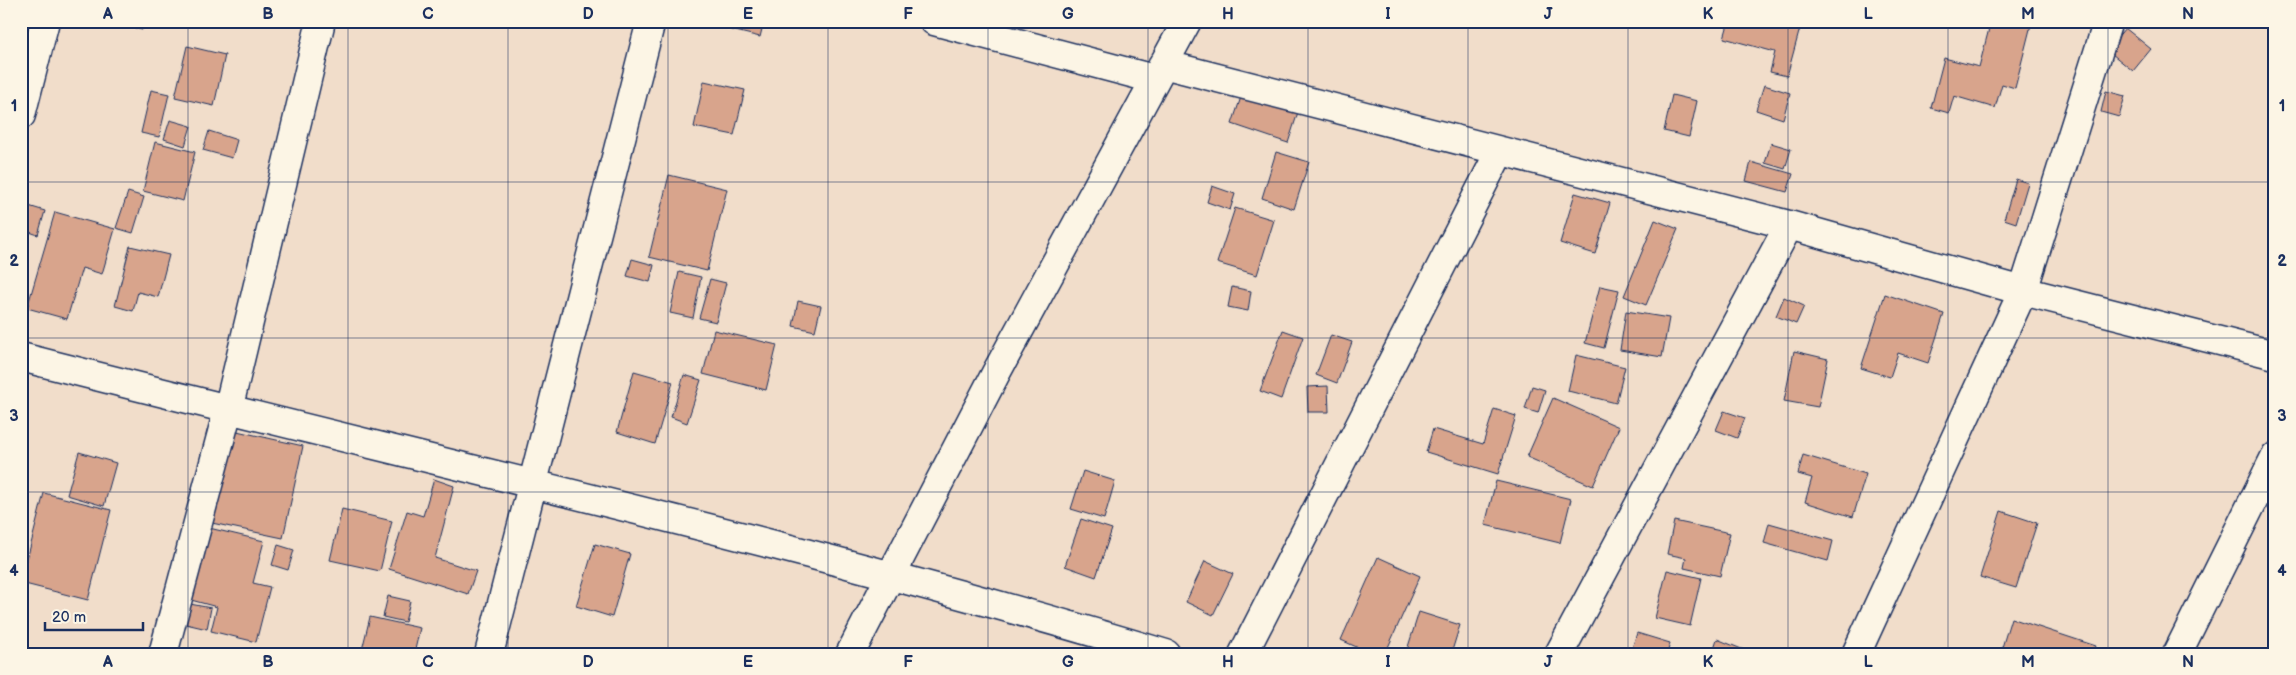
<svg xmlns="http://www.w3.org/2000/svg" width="2296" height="675" viewBox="0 0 2296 675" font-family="'Balsamiq Sans',sans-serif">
  <rect width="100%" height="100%" fill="#f1ddca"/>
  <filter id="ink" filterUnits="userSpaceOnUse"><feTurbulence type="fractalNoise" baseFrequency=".02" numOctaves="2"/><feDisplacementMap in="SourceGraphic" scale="10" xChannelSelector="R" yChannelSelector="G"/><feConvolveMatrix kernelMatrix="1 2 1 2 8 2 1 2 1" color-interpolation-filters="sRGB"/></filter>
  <g filter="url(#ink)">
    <path fill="#d8a48c" stroke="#1b2f5e" d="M108 21H144L142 30Z
      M725 21H764L760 37 723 28Z
      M1729 21H1802L1787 76 1770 72 1775 52 1724 38Z
      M1991 21H2032L2015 88 2002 84 1995 108 1954 96 1949 113 1931 108 1944 58 1979 67Z
      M2125 28 2151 49 2133 71 2107 50Z
      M187 46 225 55 214 106 175 97Z
      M704 81 745 90 734 135 694 127Z
      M1764 85 1790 93 1783 119 1756 110Z
      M151 90 169 94 159 137 141 133Z
      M1243 91 1299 109 1288 143 1232 124Z
      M2106 91 2125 96 2119 117 2101 112Z
      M1672 95 1697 101 1689 137 1664 131Z
      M170 120 191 126 185 146 164 139Z
      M209 131 237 140 232 158 203 150Z
      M155 142 195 152 183 201 143 191Z
      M1771 143 1791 149 1785 169 1765 163Z
      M1276 152 1309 162 1294 209 1262 198Z
      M1751 162 1793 174 1787 192 1746 181Z
      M669 175 727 189 707 271 649 257Z
      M2016 179 2028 183 2016 223 2004 219Z
      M1212 186 1235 194 1230 210 1207 202Z
      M128 192 144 197 133 233 116 228Z
      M1575 193 1610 203 1595 254 1560 243Z
      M22 204 45 211 38 235 21 229Z
      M1235 208 1274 220 1257 275 1217 263Z
      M55 212 115 229 102 274 82 268 67 319 27 308Z
      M1655 220 1678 229 1646 305 1624 296Z
      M130 246 169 255 158 297 138 292 133 311 115 306Z
      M632 259 654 265 650 282 627 276Z
      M679 272 701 277 693 318 670 313Z
      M710 279 726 283 716 322 699 318Z
      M1600 286 1619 290 1604 348 1585 343Z
      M1232 287 1251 291 1248 311 1228 307Z
      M1885 294 1944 314 1928 363 1898 353 1890 377 1861 368Z
      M1784 297 1804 306 1796 324 1776 316Z
      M798 301 821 306 815 331 793 326Z
      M1626 311 1669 318 1662 357 1620 350Z
      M714 330 777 345 766 390 703 374Z
      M1283 330 1303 337 1281 399 1260 391Z
      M1331 335 1352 342 1337 383 1316 375Z
      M1794 351 1828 359 1818 407 1784 401Z
      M1576 355 1625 367 1616 403 1568 391Z
      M634 371 673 382 655 444 617 432Z
      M684 375 701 380 687 423 671 417Z
      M1328 386 1329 412H1308L1307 387Z
      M1532 386 1545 390 1538 413 1525 409Z
      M1553 398 1619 427 1593 486 1527 457Z
      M1494 409 1516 416 1498 474 1426 452 1433 429 1483 444Z
      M1724 411 1745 418 1737 438 1716 430Z
      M228 429 303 446 283 538 207 522Z
      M79 452 116 463 104 506 67 495Z
      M1803 455 1866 474 1853 517 1805 502 1812 478 1798 474Z
      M1083 471 1115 481 1104 519 1071 509Z
      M434 479 454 486 435 558 476 571 468 594 389 569 407 511 423 516Z
      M1496 481 1571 499 1560 543 1485 525Z
      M44 493 111 510 88 600 21 583Z
      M342 509 392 521 380 571 330 560Z
      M2001 511 2037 523 2016 588 1980 577Z
      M1081 519 1112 529 1096 577 1065 566Z
      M1674 521 1730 533 1720 576 1684 568 1686 558 1667 554Z
      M1769 523 1833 541 1828 561 1764 543Z
      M209 528 264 541 253 583 270 587 256 642 211 631 217 607 191 600Z
      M595 544 630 554 612 617 576 606Z
      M278 545 294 550 288 570 272 565Z
      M1378 557 1420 576 1385 654H1372L1341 640Z
      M1205 561 1233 574 1213 615 1186 602Z
      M1667 570 1701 578 1690 626 1655 618Z
      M388 596 410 601 405 622 383 617Z
      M190 604 211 608 207 629 186 624Z
      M1419 612 1460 625 1451 654H1418L1407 650Z
      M370 617 420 628 414 654H361Z
      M2011 618 2096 646 2093 654H2000Z
      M1637 633 1670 643 1667 654H1630Z
      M1717 639 1749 652V654H1712Z"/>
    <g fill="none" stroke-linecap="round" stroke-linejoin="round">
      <g stroke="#1b2f5e" stroke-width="31">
        <path id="minor" d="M934 21 1154 79
          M1163 64 1789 225 2023 291 2275 355
          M21 115 45 21
          M21 357C403 455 789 540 1166 654
          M163 654 228 410 321 21
          M489 654 651 21
          M850 654 996 373 1187 21
          M1243 654 1500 151
          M1559 654 1789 225
          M1856 654 2023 291 2108 21
          M2177 654 2275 457"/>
      </g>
      <use href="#minor" stroke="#fcf5e5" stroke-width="28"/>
    </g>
  </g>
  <path fill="none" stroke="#1b2f5e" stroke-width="1" stroke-opacity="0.55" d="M188 21V654M348 21V654M508 21V654M668 21V654M828 21V654M988 21V654M1148 21V654M1308 21V654M1468 21V654M1628 21V654M1788 21V654M1948 21V654M2108 21V654M21 182H2275M21 338H2275M21 492H2275"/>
  <rect width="2296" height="675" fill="none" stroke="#fcf5e5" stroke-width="55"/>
  <path d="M45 622v8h98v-8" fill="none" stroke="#1b2f5e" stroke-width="2.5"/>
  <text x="52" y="622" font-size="15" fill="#1b2f5e" stroke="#fcf5e5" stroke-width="4" paint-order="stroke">20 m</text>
  <rect x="28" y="28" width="2240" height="620" fill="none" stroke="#1b2f5e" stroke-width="2"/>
  <g font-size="16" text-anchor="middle" font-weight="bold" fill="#1b2f5e">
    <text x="108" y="19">A</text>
    <text x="268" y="19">B</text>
    <text x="428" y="19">C</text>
    <text x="588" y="19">D</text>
    <text x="748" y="19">E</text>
    <text x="908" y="19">F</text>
    <text x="1068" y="19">G</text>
    <text x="1228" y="19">H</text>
    <text x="1388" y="19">I</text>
    <text x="1548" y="19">J</text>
    <text x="1708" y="19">K</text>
    <text x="1868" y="19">L</text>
    <text x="2028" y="19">M</text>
    <text x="2188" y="19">N</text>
    <text x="14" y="111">1</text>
    <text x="2282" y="111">1</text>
    <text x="14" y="266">2</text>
    <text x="2282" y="266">2</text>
    <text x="14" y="421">3</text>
    <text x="2282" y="421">3</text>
    <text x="14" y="576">4</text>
    <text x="2282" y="576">4</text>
    <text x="108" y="667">A</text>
    <text x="268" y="667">B</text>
    <text x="428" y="667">C</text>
    <text x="588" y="667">D</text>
    <text x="748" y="667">E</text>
    <text x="908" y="667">F</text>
    <text x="1068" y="667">G</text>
    <text x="1228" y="667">H</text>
    <text x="1388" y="667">I</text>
    <text x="1548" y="667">J</text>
    <text x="1708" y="667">K</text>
    <text x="1868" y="667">L</text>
    <text x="2028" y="667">M</text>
    <text x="2188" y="667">N</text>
  </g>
</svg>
